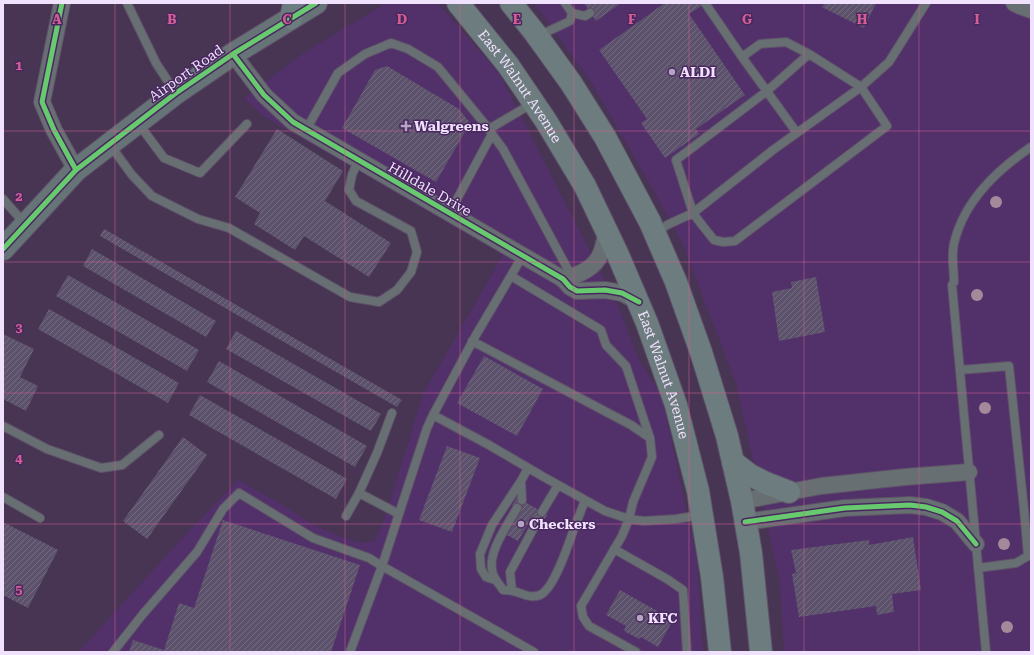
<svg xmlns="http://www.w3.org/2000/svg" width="1034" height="655" viewBox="0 0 1034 655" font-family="'Roboto Serif',serif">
  <defs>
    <pattern id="building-hatch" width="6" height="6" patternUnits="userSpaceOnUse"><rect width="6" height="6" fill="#5c526c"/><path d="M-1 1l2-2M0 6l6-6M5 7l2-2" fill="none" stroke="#746b82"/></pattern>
  </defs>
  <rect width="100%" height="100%" fill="#473553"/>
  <path fill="#52306a" d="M386 3H438L500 75 620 310 639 360 662 397 697 560 703 652H78L189 531 238 480 283 505 312 524 350 540 361 543 374 541 383 524 423 394 503 255 263 116 244 98 302 54Z
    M534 3H1031V652H784L780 583 736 384 683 245 651 186 591 82Z"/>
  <path fill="url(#building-hatch)" d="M584 3H621L596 21Z
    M665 3H701L703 5 689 14 745 95 696 129 699 134 665 158 641 123 647 119 599 50Z
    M825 3H876L864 28 822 7Z
    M387 66 459 109 470 123 436 182 342 128 375 70Z
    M277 129 343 171 325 201 391 243 369 277 304 236 295 250 254 224 260 213 235 197Z
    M104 229 402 400 397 407 100 236Z
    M92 249 216 321 206 337 83 266Z
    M68 275 199 350 187 371 56 296Z
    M816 277 825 332 779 341 772 292 792 288 791 282Z
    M49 309 179 383 168 403 38 329Z
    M236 331 381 414 371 431 226 349Z
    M3 334 34 349 20 377 38 386 26 411 3 399Z
    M484 356 543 389 517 436 457 403Z
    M219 361 367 446 355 467 207 382Z
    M200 395 347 479 336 499 189 415Z
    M183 437 207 455 147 539 123 521Z
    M447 446 480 458 452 532 419 520Z
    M517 497 547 515 542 522 532 517 518 541 507 535 521 511 512 505Z
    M223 520 360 565 331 652H129L133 640 164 650 179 603 194 608Z
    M3 522 58 550 28 608 3 595Z
    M913 537 921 590 892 594 894 612 877 615 876 606 799 617 792 574 796 573 791 550 869 540V545Z
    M620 590 673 620 658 647 641 637 639 639 624 631 626 626 606 615Z"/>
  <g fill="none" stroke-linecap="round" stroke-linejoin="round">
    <g stroke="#5e5068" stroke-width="10">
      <path id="lane" d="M127 3 156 63 175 92
        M705 3 742 57
        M572 13 585 16 590 13
        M538 36 570 21 572 13 565 3
        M809 54 861 87 887 126 735 241 723 242 714 240 702 225 693 213 676 160 767 91Z
        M138 123 164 158 200 173 247 124
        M489 129 533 103
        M306 130 338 73 365 54 391 43 408 49 438 67 484 123 503 149 572 277
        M797 133 742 57 760 44 786 42 809 54
        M110 145 132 175 152 196 198 219 229 228 350 297 379 302 397 290 411 272 417 252 411 231 356 201 349 190 352 175 358 161
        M3 199 25 224
        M449 214 492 134
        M656 234 667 225 693 213 773 150 861 87 889 62 926 3
        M511 276 601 330 606 345 626 366 650 438 652 457 633 502 629 519 622 536 581 606 583 617 589 626 636 652
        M472 341 631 425 650 438
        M960 370 1009 366 1024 509 1028 556
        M433 415 489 445 542 476 605 511 629 519 644 521 676 519 701 515
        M3 426 47 449 101 468 122 465 159 435
        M521 481 522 500
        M359 493 399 514
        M3 497 40 518
        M517 508C507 526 486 554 493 574 495 580 500 585 503 590 506 590 510 590 513 591 522 593 530 599 540 595 555 588 569 542 575 526 578 518 582 509 585 500
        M542 512 558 485
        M346 516 359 493 377 453 392 413
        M614 549 667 579 683 590 687 652
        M978 568 1016 563 1028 556H1031
        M495 580 486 577 481 569 480 554 492 525 521 481 528 468
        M512 591 510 572 538 520
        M113 652 143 614 197 552 223 509 239 493 313 538 369 558 382 566 427 428 433 415 476 335 522 257
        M350 652 382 566 534 652
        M986 652 952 285 954 282C954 272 952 261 953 251 953 244 956 236 958 230 971 194 1000 168 1031 147"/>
    </g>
    <g stroke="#5e5068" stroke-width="18">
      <path id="street" d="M62 3 42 102 54 130 76 170
        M1014 3 1020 6 1031 10
        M233 54 264 95 293 122 563 279 570 287 577 291 605 290 622 293 639 302
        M563 279C578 275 595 269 601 253 604 246 605 238 607 231
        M742 501 821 486 905 477 969 472
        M745 522 845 508 910 505 926 507 942 512 957 521 976 544"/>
    </g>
    <g stroke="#5e5068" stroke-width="24">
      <path id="secondary" d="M3 249 76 170 176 93 233 54 316 3"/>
    </g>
    <g stroke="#5e5068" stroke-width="24">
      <g id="primary">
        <path id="s1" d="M458 3 508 65 546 121 585 186 618 255 647 323 676 405 698 491 712 577 720 652"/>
        <path d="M511 3 535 33 571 83 605 137 650 222 676 282 701 352 727 436 742 501 751 553 761 652"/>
        <path d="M291 18 294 3"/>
        <path d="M733 462 750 475 766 483 789 492"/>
      </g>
    </g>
    <use href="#lane" stroke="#676f73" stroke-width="8"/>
    <use href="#street" stroke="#676f73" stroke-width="16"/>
    <use href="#secondary" stroke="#677477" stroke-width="22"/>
    <use href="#primary" stroke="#6d7c7e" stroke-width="22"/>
    <g stroke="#492860" stroke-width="8">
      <path id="cycleway" d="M62 3 42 102 54 130 76 170
        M233 54 264 95 293 122 563 279 570 287 577 291 605 290 622 293 639 302
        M3 249 76 170 176 93 233 54 316 3
        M745 522 845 508 910 505 926 507 942 512 957 521 976 544"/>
    </g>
    <use href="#cycleway" stroke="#67ca6e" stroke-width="5"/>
  </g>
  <g fill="#a38999">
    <circle cx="996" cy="202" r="6"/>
    <circle cx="977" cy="295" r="6"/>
    <circle cx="985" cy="408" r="6"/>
    <circle cx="1004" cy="544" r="6"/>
    <circle cx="1007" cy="627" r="6"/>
  </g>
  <path fill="none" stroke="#d25e94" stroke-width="1" stroke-opacity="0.55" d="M115 3V652M230 3V652M345 3V652M460 3V652M574 3V652M689 3V652M804 3V652M919 3V652M3 131H1031M3 262H1031M3 393H1031M3 524H1031"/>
  <g fill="#b5a5c2" stroke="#492860" stroke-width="1.5">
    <circle cx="672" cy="72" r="4"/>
    <path d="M404 120h4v4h4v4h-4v4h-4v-4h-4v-4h4z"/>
    <circle cx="521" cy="524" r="4"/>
    <circle cx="640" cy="618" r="4"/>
  </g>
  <g text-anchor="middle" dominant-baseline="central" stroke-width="3" stroke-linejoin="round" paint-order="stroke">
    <g font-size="14" font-weight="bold" fill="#f0e1fd" stroke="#492860" text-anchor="start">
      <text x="680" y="72">ALDI</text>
      <text x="414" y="126">Walgreens</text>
      <text x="529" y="524">Checkers</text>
      <text x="648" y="618">KFC</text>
    </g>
    <g font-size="14" fill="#f0e1fd" stroke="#492860">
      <text transform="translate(186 73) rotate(-35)">Airport Road</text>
      <text stroke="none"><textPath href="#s1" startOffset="104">East Walnut Avenue</textPath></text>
      <text transform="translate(430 189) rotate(30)">Hilldale Drive</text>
      <text stroke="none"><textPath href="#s1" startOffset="428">East Walnut Avenue</textPath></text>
    </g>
  </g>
  <g font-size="13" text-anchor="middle" font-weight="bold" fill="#d25e94" stroke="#492860" stroke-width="3" stroke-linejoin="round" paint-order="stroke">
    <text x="57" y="24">A</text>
    <text x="172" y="24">B</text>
    <text x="287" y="24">C</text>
    <text x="402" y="24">D</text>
    <text x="517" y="24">E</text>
    <text x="632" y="24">F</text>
    <text x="747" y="24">G</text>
    <text x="862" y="24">H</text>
    <text x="977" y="24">I</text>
    <text x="19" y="70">1</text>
    <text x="19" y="201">2</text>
    <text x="19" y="332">3</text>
    <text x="19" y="463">4</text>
    <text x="19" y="594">5</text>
  </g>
  <rect width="1034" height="655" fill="none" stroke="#f0e1fd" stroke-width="8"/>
</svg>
